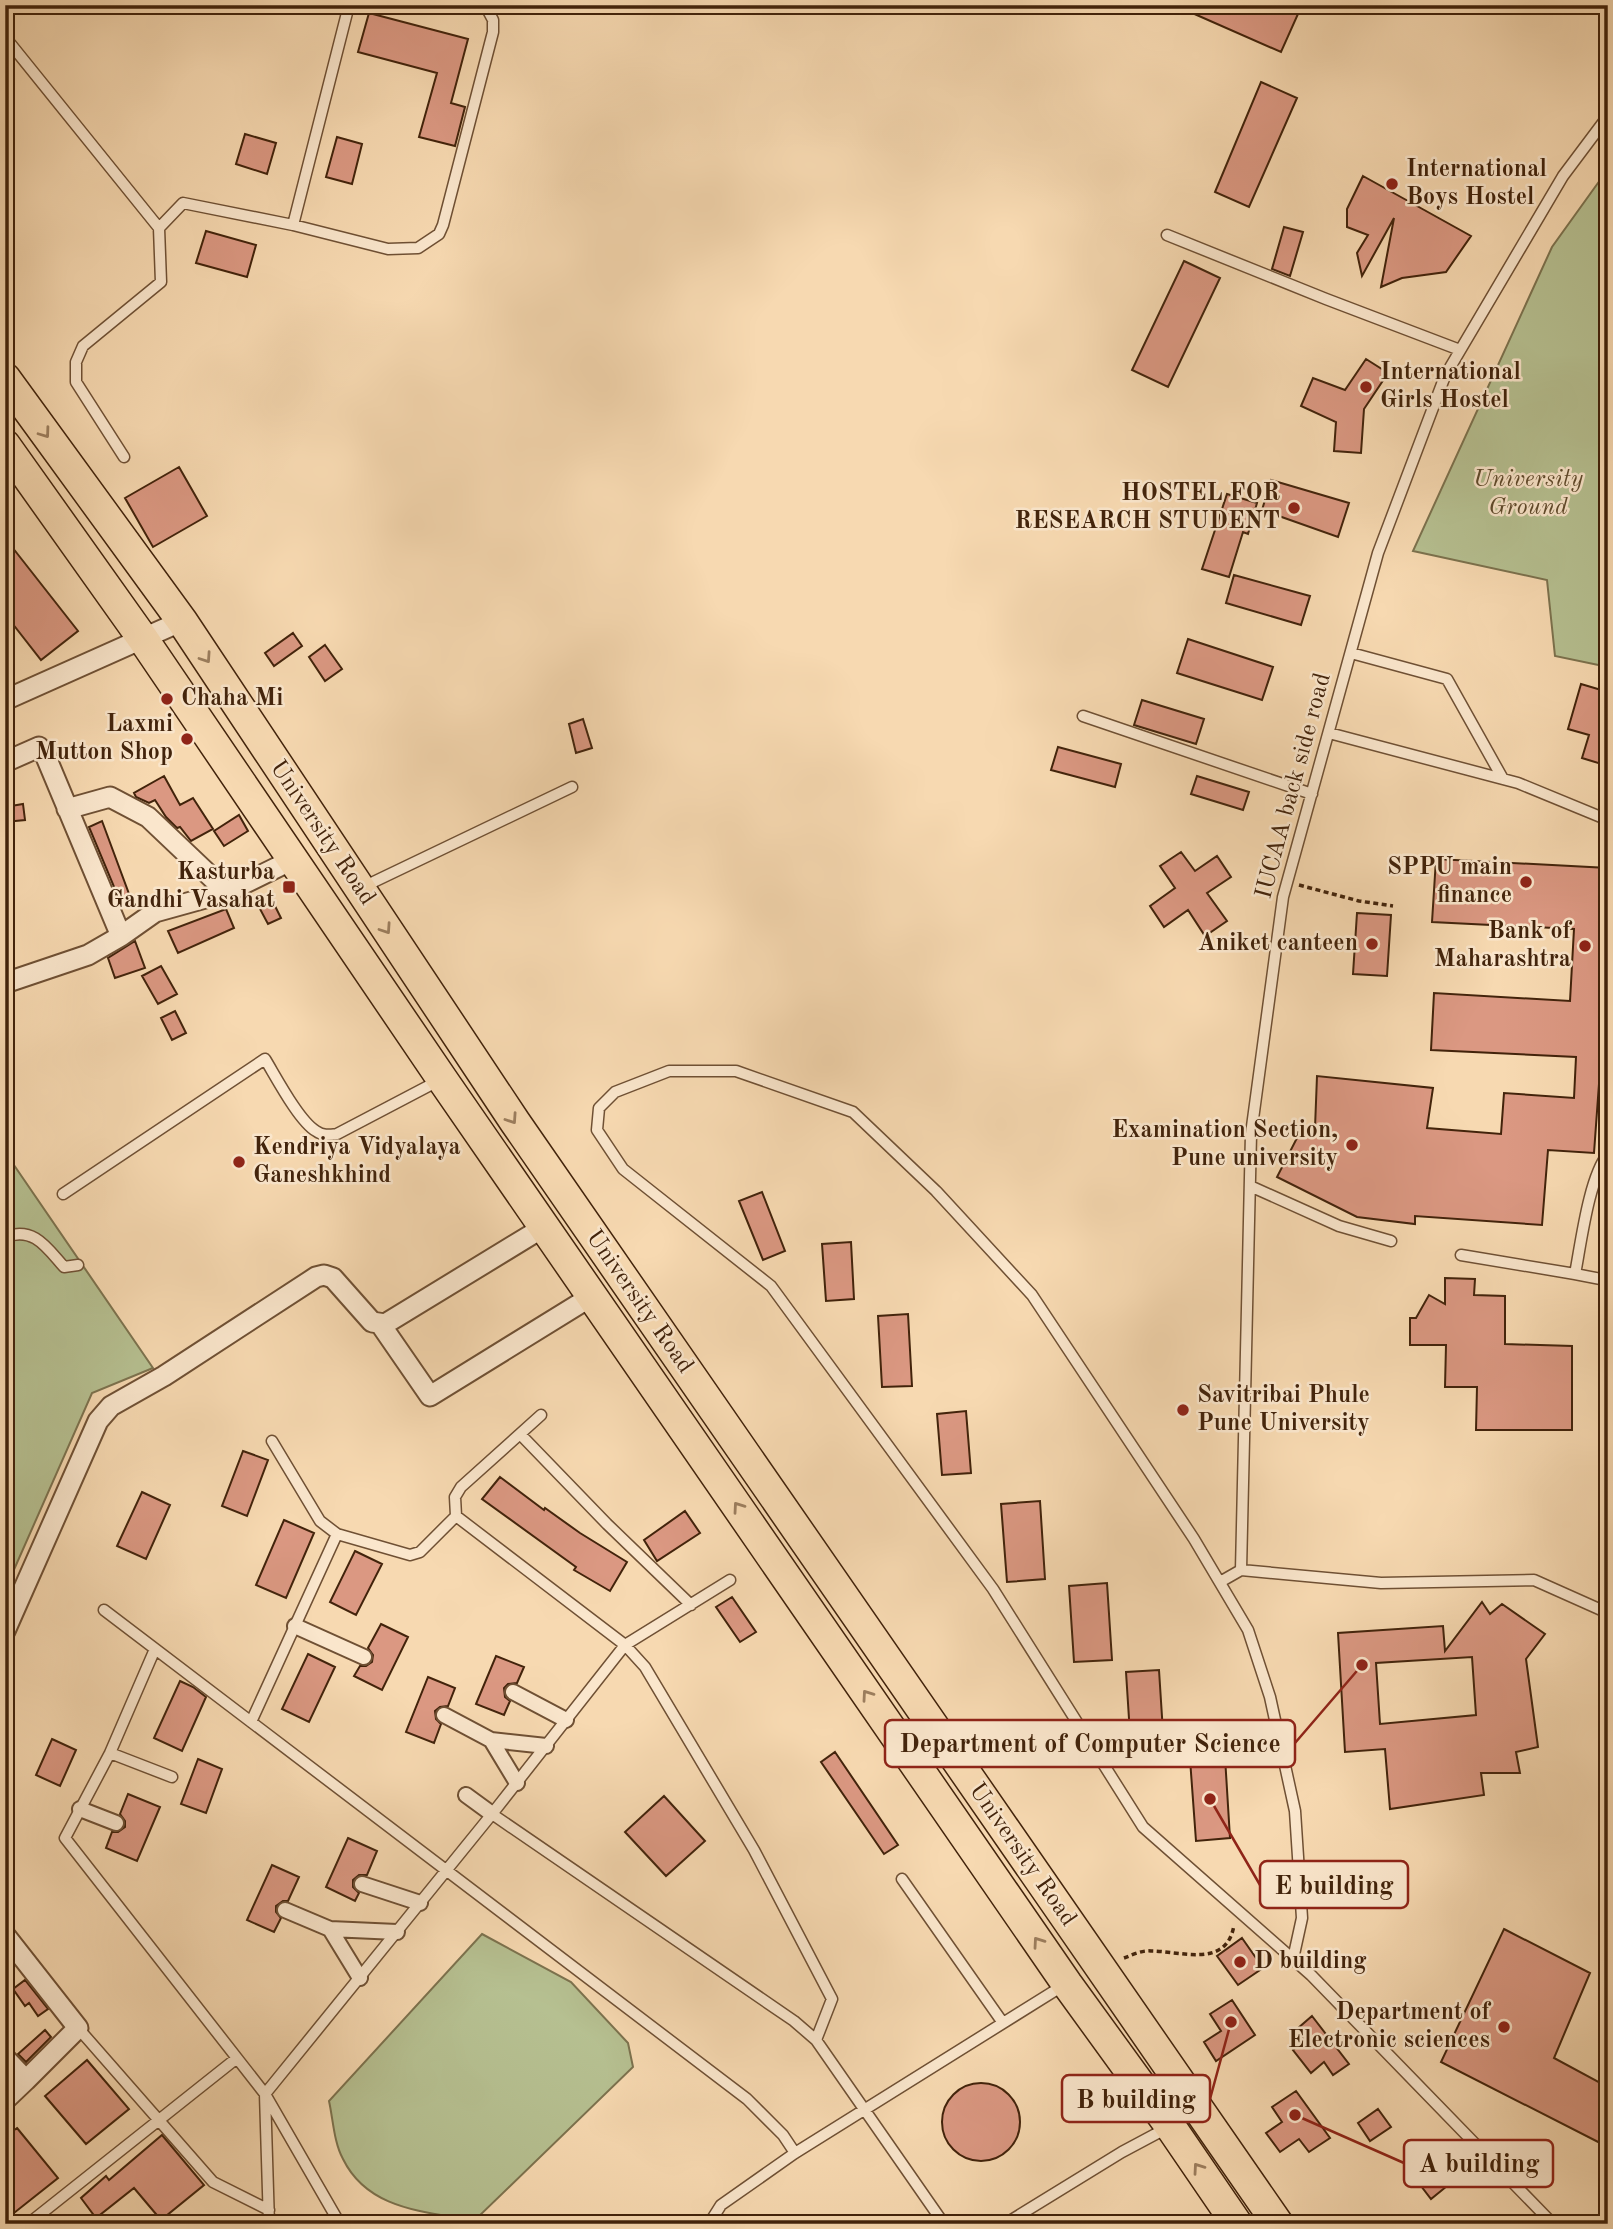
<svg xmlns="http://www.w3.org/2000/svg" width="1613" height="2229" viewBox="0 0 1613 2229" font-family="'Old Standard TT',serif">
  <rect width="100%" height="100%" fill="#f7d9b1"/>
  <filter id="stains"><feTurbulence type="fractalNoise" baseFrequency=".00286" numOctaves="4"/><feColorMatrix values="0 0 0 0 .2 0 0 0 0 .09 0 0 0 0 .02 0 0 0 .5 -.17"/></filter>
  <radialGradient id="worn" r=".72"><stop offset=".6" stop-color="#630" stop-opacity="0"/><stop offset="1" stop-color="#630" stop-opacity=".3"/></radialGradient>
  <path fill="#b6c091" stroke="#7c724e" stroke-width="2" d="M1608 169V667L1555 656 1547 580 1413 551 1552 247Z
    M5 1152 153 1368 92 1393 5 1590Z
    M482 1934 571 1982 628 2043 633 2067 474 2221C424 2211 368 2210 343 2159 334 2143 333 2119 329 2101Z"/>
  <path fill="#db9882" stroke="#42230b" stroke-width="2" fill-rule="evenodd" d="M1174 5H1302L1281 52Z
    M369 13 468 39 451 103 465 107 455 146 419 137 437 73 358 52Z
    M1261 82 1297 98 1249 207 1215 192Z
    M245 134 276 143 267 174 236 164Z
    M337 137 362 144 352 184 326 177Z
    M1363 176 1471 236 1446 272 1402 278 1381 287 1394 218 1362 276 1357 253 1368 235 1347 227V209Z
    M1284 227 1303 232 1290 276 1272 269Z
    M206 231 256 245 247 277 196 263Z
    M1184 261 1220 278 1168 387 1132 370Z
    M1366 359 1388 373 1364 409 1361 453 1334 451 1336 422 1301 406 1313 378 1345 390Z
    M179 467 207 516 153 547 125 498Z
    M1271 480 1349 503 1338 537 1262 510Z
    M1227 494 1257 503 1248 534 1243 532 1229 577 1202 569Z
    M5 538 78 631 41 660 5 614Z
    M1234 575 1310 596 1301 625 1226 603Z
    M293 633 302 646 274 666 265 653Z
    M1188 639 1273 667 1262 700 1177 673Z
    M325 645 342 669 325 681 309 657Z
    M1581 684 1608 692V766L1582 758 1589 735 1568 729Z
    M1142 700 1204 719 1196 744 1134 725Z
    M583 719 592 748 576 753 569 724Z
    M1058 747 1121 764 1115 787 1051 770Z
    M164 776 180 805 193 798 213 829 191 841 180 827 177 828 166 817 155 800 149 803 136 797 134 793Z
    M1197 776 1249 792 1243 810 1191 794Z
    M23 804 25 820 5 822V807Z
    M239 815 248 831 224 846 214 831Z
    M102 821 132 902 122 906 89 827Z
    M1181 852 1195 871 1217 856 1231 877 1207 893 1227 921 1205 936 1188 910 1164 927 1150 906 1175 888 1160 866Z
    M1436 859 1608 868V1084H1599L1594 1153 1548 1150 1542 1225 1415 1216V1224L1357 1217 1277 1177 1299 1134 1315 1128 1317 1076 1433 1088 1427 1128 1501 1134 1504 1093 1574 1098 1576 1057 1431 1050 1434 993 1570 1001 1574 929 1432 922Z
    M273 902 281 918 268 924 260 909Z
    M226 909 234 928 178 953 168 931Z
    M1357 913 1391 915 1387 976 1353 974Z
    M135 941 145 968 115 978 108 958Z
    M161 966 177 994 158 1004 142 976Z
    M175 1011 186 1033 172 1040 161 1018Z
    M762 1192 785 1251 763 1260 739 1201Z
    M851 1242 854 1299 826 1301 822 1244Z
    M1445 1278 1475 1279 1474 1295 1505 1296V1344L1572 1346V1430H1476L1477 1387H1445L1446 1345H1410V1318H1416L1429 1295 1445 1304Z
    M908 1314 912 1386 882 1387 878 1316Z
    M966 1411 971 1473 942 1475 937 1414Z
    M243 1451 268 1460 247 1516 222 1506Z
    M500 1477 544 1510 545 1508 580 1533 627 1562 610 1591 574 1570 576 1567 482 1499Z
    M142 1492 170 1505 146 1559 117 1546Z
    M1040 1501 1045 1579 1007 1582 1001 1504Z
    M685 1511 700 1533 657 1561 644 1540Z
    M284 1520 314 1533 286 1598 256 1585Z
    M355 1551 382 1564 356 1615 330 1602Z
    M1107 1583 1112 1660 1074 1662 1069 1586Z
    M732 1597 756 1632 740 1642 716 1607Z
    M1482 1602 1490 1614 1502 1604 1545 1634 1526 1659 1538 1747 1516 1752 1520 1773H1481L1484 1795 1390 1809 1385 1749 1345 1752 1338 1633 1443 1626 1445 1651ZM1472 1657 1476 1715 1380 1724 1376 1663Z
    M381 1624 408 1637 382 1690 354 1676 360 1666H366L372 1662 373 1655 368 1648Z
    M308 1654 335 1667 309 1722 282 1709Z
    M496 1656 524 1667 517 1683 508 1684 504 1688 505 1697 510 1701 504 1715 476 1704Z
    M1159 1670 1164 1748 1131 1750 1126 1672Z
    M428 1677 455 1688 448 1706 440 1707 435 1711 436 1719 441 1724 434 1743 406 1732Z
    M180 1681 193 1687 206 1697 182 1751 154 1738Z
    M52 1739 76 1750 60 1786 36 1775Z
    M835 1752 898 1845 884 1854 821 1762Z
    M1225 1757 1230 1838 1196 1841 1190 1759Z
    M198 1759 222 1769 206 1813 181 1804Z
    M128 1794 160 1807 137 1861 106 1848 112 1832H118L125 1827V1821L120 1814Z
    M664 1796 705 1841 666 1876 625 1832Z
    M348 1838 377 1851 367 1875H359L353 1880V1887L359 1893 355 1901 326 1887Z
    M272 1865 299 1877 288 1901H283L276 1906V1912L281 1918 274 1932 247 1920Z
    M1504 1929 1590 1973 1554 2058 1608 2087V2147L1441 2062Z
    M1242 1938 1263 1968 1238 1985 1217 1956Z
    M25 1980 48 2009 38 2016 29 2003 25 2006 13 1989Z
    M1232 2000 1255 2035 1216 2061 1204 2042 1221 2031 1210 2014Z
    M1312 2016 1349 2064 1333 2075 1324 2062 1311 2073 1293 2050 1304 2040 1297 2029Z
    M45 2030 51 2037 26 2062 18 2054Z
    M87 2060 129 2109 86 2144 45 2096Z
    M942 2122a39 39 0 1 1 78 0a39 39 0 1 1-78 0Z
    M1296 2091 1330 2138 1309 2152 1299 2139 1280 2152 1266 2133 1282 2122 1272 2107Z
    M1378 2109 1391 2127 1370 2141 1358 2123Z
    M17 2128 58 2178 14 2213 5 2203V2137Z
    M162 2135 204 2185 161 2220 134 2188 96 2218 81 2198 106 2176 109 2180Z
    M1441 2170 1452 2182 1431 2199 1421 2186Z"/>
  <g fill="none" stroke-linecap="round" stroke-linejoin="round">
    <g stroke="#6f5034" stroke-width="13">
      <path id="service" d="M5 37 159 228 161 282 83 346 76 362V382L124 457
        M293 225 349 5
        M159 228 183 203 293 225 388 249 418 248 439 234 443 225 493 32V20L485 5
        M1167 235 1326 299 1460 350
        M1351 653 1447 679 1503 779
        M1083 716 1312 794
        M1329 733 1518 783 1608 820
        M363 887 572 787
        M1250 1186 1339 1226 1391 1241
        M63 1194 265 1059C276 1077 299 1121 316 1131 323 1136 329 1135 337 1134L438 1081
        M5 1237C34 1226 47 1248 64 1267L78 1265
        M1461 1255 1575 1274C1581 1243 1589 1177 1608 1154
        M1575 1274 1606 1280
        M520 1434 607 1524 691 1605
        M272 1441 320 1521 337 1534 410 1555 420 1552 456 1516 455 1497 461 1487 541 1415
        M456 1516 625 1645 645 1667 754 1850 832 1999 816 2040
        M1241 1570 1251 1134 1283 897 1378 553 1445 376 1563 176 1608 116
        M1220 1582 1241 1570 1381 1583 1534 1580 1608 1613
        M104 1610 747 2099 783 2135 795 2153
        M155 1649 110 1753 65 1838 265 2094 340 2224
        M251 1722 337 1534
        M110 1753 172 1777
        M492 1814 794 2021 816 2040 944 2224
        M902 1879 1003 2023
        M1293 1959 1302 1918 1295 1811 1270 1697 1248 1630 1194 1539 1032 1295 936 1191 853 1112 736 1071H669L615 1092 599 1108 597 1130 623 1169 771 1286 993 1589 1143 1827 1311 1975 1553 2224
        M78 2028 213 2182 269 2210
        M28 2224 237 2058
        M269 2224 265 2094 492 1814 625 1645 730 1580
        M709 2224 721 2205 795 2153 1064 1985
        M1005 2224 1122 2152 1167 2128"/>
    </g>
    <g stroke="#6f5034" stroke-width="18">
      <path id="pedestrian" d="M295 1626 364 1657
        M513 1692 566 1720
        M444 1715 491 1740 517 1783
        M491 1740 546 1746
        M466 1795 492 1814
        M80 1809 116 1823
        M362 1884 420 1903
        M285 1910 330 1929 360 1978
        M330 1929 397 1932"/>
    </g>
    <g stroke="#6f5034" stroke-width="23">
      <path id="minor" d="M5 700 182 621
        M5 762 39 747 46 757 121 936
        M67 809 110 797 148 817 227 892
        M5 983 88 955 121 936 155 912 227 892 292 860
        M381 1325 430 1396 592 1296
        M5 1631 98 1421 111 1406 164 1376 316 1277 324 1275 333 1278 372 1322 385 1324 544 1227
        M5 1935 78 2028 26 2080 5 2058
        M5 2100 26 2080"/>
    </g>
    <g stroke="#42230b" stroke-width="33">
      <path id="primary" d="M5 378 182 621 515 1122 1278 2224
        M5 445 143 639 442 1079 1067 1984 1170 2126 1237 2224"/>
    </g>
    <path stroke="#42230b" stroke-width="3.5" stroke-dasharray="5 3.5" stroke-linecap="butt" d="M1299 885 1359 901 1393 906
      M1124 1958C1132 1955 1142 1950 1151 1951 1181 1951 1227 1969 1234 1925"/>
    <use href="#service" stroke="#fae6cc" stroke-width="10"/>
    <use href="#pedestrian" stroke="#fae6cc" stroke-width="14"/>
    <use href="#minor" stroke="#fae6cc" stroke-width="19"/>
    <use href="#primary" stroke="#f7d9b1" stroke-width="30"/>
  </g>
  <defs><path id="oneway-chevron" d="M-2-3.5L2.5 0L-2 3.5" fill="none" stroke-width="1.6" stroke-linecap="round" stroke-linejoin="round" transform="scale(1.75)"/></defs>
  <g stroke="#9c7e5e">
    <use href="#oneway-chevron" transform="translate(45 433) rotate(54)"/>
    <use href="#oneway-chevron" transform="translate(206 658) rotate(56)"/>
    <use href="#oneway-chevron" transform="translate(386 929) rotate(56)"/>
    <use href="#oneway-chevron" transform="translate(512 1119) rotate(56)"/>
    <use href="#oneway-chevron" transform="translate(738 1507) rotate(-125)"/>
    <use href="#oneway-chevron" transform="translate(867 1695) rotate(-125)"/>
    <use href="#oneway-chevron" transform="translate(1038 1942) rotate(-125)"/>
    <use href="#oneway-chevron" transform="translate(1198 2168) rotate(-125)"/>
  </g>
  <g fill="#8f2418" stroke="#fae6cc" stroke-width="2.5">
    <circle cx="1392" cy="184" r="7"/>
    <circle cx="1366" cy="387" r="7"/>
    <circle cx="1294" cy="508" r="7"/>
    <circle cx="167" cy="699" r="7"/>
    <circle cx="187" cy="739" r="7"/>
    <circle cx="1526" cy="882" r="7"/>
    <rect x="282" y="880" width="14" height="14" rx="3.5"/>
    <circle cx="1372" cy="944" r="7"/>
    <circle cx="1585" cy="946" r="7"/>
    <circle cx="1352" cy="1145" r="7"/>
    <circle cx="239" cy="1162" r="7"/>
    <circle cx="1183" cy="1410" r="7"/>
    <circle cx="1240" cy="1962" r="7"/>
    <circle cx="1504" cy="2027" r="7"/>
  </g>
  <g text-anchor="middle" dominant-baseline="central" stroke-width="5" stroke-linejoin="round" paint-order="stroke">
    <g font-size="24" font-weight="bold" fill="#42230b" stroke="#fae6cc" text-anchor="end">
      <text x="1406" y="170" text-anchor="start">International<tspan x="1406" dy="28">Boys Hostel</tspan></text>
      <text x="1380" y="373" text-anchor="start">International<tspan x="1380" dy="28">Girls Hostel</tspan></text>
      <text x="1280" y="494">HOSTEL FOR<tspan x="1280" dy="28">RESEARCH STUDENT</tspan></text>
      <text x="181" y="699" text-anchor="start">Chaha Mi</text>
      <text x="173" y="725">Laxmi<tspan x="173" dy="28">Mutton Shop</tspan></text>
      <text x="1512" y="868">SPPU main<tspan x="1512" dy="28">finance</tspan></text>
      <text x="275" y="873">Kasturba<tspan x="275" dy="28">Gandhi Vasahat</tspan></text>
      <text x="1571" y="932">Bank of<tspan x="1571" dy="28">Maharashtra</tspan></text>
      <text x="1358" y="944">Aniket canteen</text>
      <text x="1338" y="1131">Examination Section,<tspan x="1338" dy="28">Pune university</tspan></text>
      <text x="253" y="1148" text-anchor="start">Kendriya Vidyalaya<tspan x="253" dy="28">Ganeshkhind</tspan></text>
      <text x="1197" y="1396" text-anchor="start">Savitribai Phule<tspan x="1197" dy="28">Pune University</tspan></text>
      <text x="1254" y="1962" text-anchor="start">D building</text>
      <text x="1490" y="2013">Department of<tspan x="1490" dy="28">Electronic sciences</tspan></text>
    </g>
    <g font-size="24" font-style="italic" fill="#5f4a2c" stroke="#fae6cc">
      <text x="1528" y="480">University<tspan x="1528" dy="28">Ground</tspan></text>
    </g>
    <g font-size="24" fill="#42230b" stroke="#fae6cc">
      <text transform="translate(1294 786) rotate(-75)">IUCAA back side road</text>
      <text transform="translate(322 833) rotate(56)">University Road</text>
      <text transform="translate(639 1302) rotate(55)">University Road</text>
      <text transform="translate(1022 1855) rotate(55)">University Road</text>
    </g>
  </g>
  <path fill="none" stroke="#8f2418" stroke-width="2.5" d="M1362 1665L1295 1743M1210 1799L1260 1885M1231 2022L1210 2099M1295 2115L1404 2163"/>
  <g fill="#8f2418" stroke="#fae6cc" stroke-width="2.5">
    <circle cx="1362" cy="1665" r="7"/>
    <circle cx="1210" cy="1799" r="7"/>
    <circle cx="1231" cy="2022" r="7"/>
    <circle cx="1295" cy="2115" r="7"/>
  </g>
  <g fill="#fae6cc" stroke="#8f2418" stroke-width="2.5">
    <rect x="885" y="1720" width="410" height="47" rx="7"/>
    <rect x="1260" y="1861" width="148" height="47" rx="7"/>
    <rect x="1062" y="2075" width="148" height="47" rx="7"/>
    <rect x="1404" y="2140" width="149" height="47" rx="7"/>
  </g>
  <g font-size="26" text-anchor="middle" font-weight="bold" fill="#42230b">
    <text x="1090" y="1752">Department of Computer Science</text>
    <text x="1334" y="1894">E building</text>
    <text x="1136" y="2108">B building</text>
    <text x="1479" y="2172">A building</text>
  </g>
  <rect width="1613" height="2229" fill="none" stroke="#f7d9b1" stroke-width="28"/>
  <rect x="7" y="7" width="1599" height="2215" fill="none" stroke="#42230b" stroke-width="3.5"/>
  <rect x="14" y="14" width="1585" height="2201" fill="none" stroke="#42230b" stroke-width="2"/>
  <rect width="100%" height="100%" filter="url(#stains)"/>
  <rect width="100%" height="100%" fill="url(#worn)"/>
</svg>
